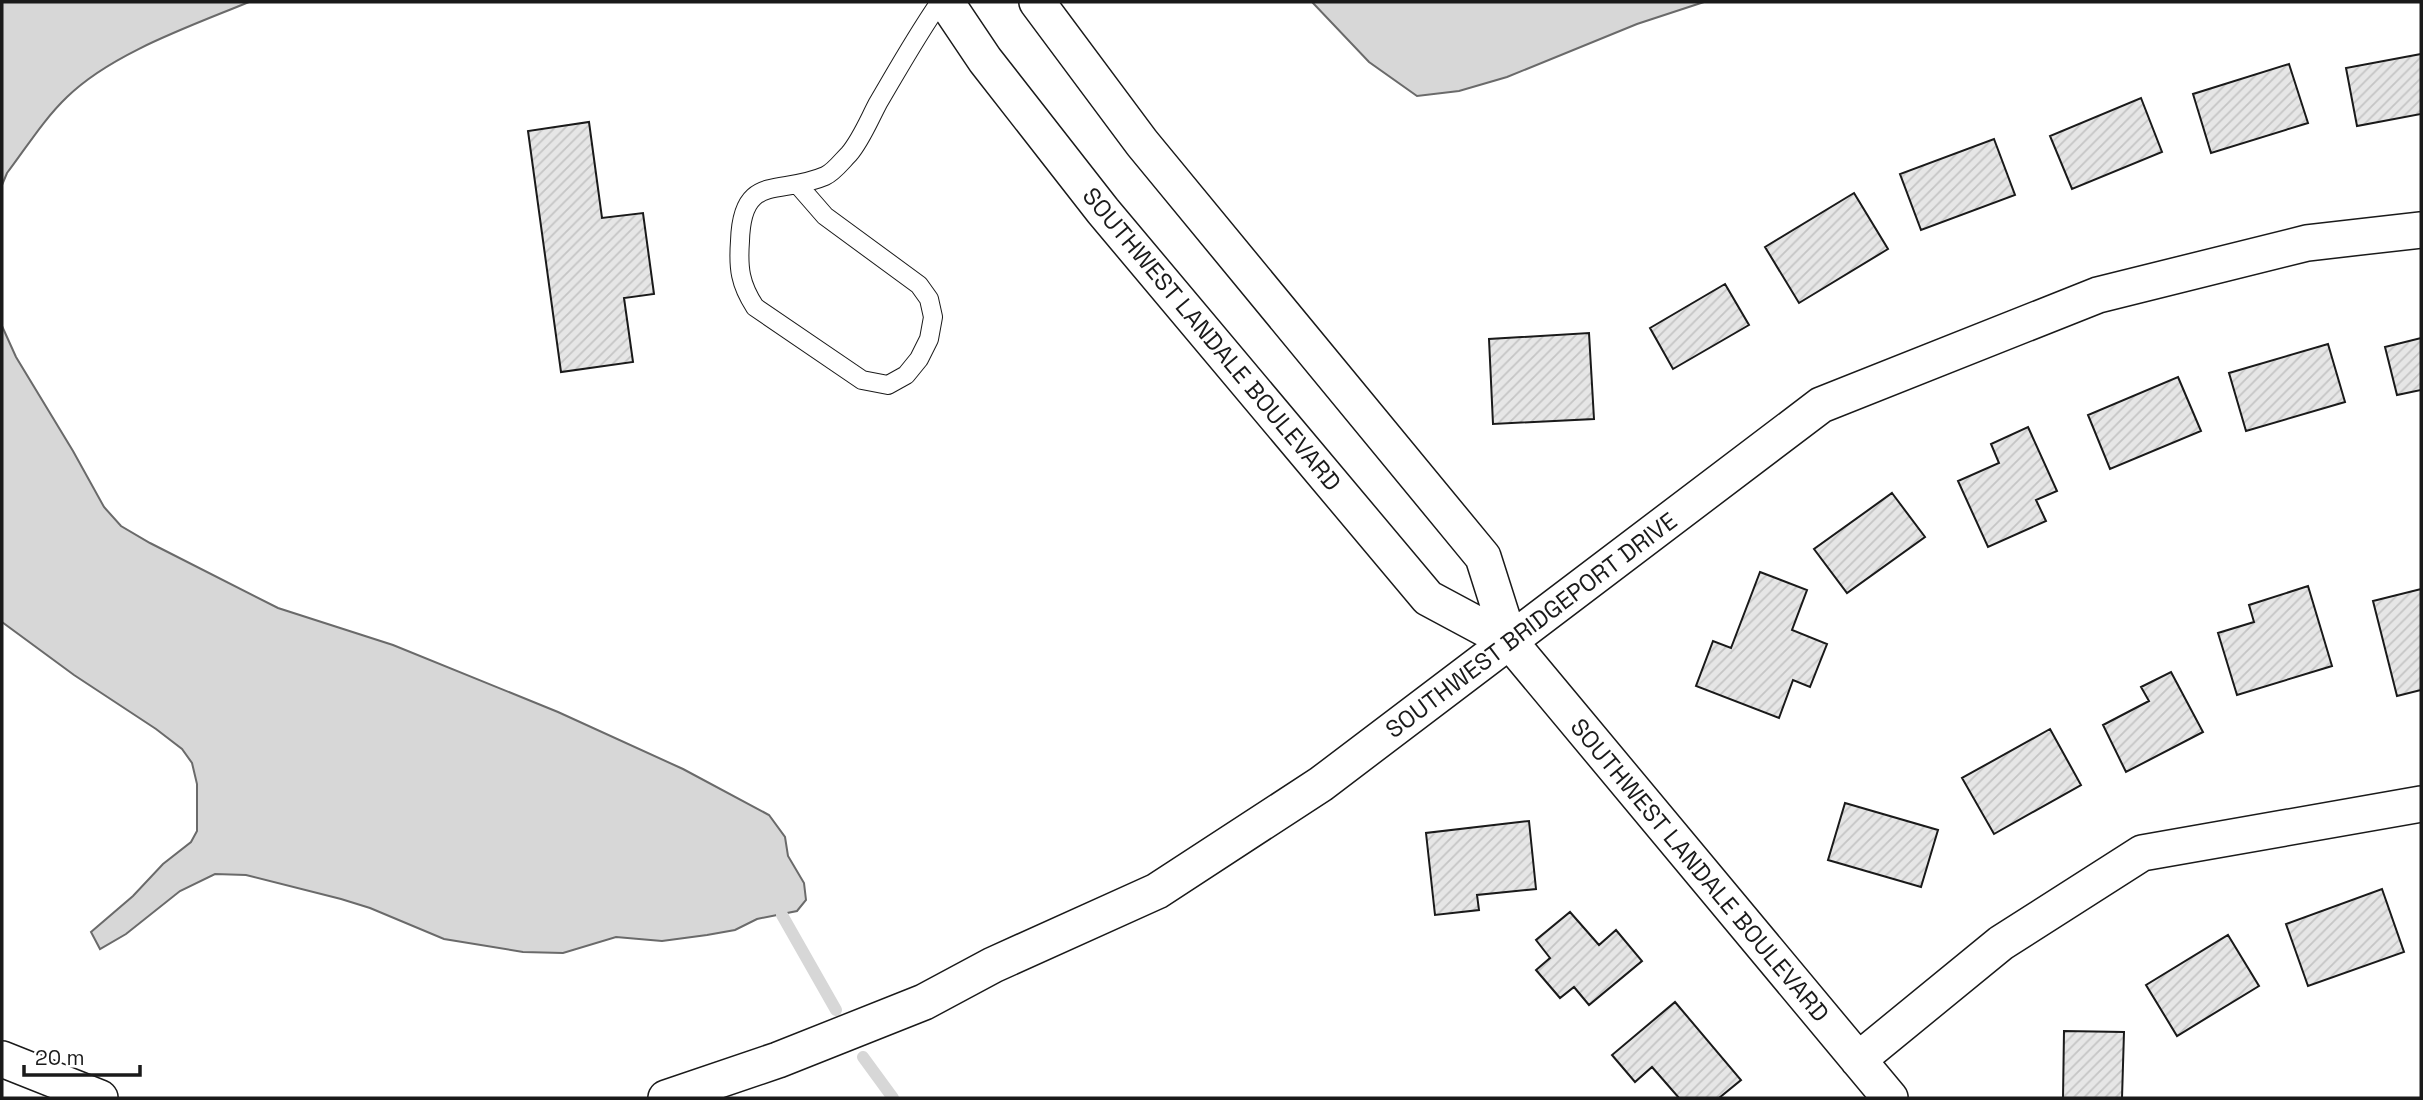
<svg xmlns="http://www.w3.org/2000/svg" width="2423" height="1100" viewBox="0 0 2423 1100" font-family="'Space Grotesk',sans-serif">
  <defs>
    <pattern id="building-hatch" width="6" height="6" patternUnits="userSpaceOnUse" patternTransform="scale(1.75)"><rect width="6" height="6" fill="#e6e6e6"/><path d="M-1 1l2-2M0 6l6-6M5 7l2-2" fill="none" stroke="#c5c5c5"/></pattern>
  </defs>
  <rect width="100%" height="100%" fill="#fff"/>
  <path fill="#d7d7d7" stroke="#6a6a6a" stroke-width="2" d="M2 2H249C191 26 112 53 67 97 44 119 26 148 7 173L2 185Z
    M1312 2H1704L1637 24 1507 77 1459 91 1417 96 1369 62Z
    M2 326 16 357 73 451 104 507 121 526 150 543 278 608 393 645 558 712 683 769 769 815 785 837 788 856 804 883 806 900 797 911 757 919 735 930 707 935 662 941 616 937 563 953 523 952 444 939 370 908 341 899 246 875 215 874 180 891 126 934 100 949 91 932 133 896 163 864 191 842 197 831V784L192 763 182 749 156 729 74 675 2 622Z"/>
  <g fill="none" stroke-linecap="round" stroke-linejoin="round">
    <path stroke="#d7d7d7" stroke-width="12" d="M782 915 836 1010
      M863 1057 893 1098"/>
  </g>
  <path fill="url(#building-hatch)" stroke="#1a1a1a" stroke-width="2" d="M2421 54V114L2357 126 2346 68Z
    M2289 64 2308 123 2211 153 2193 94Z
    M2141 98 2162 152 2072 189 2050 136Z
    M589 122 602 218 643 213 654 294 624 298 633 362 561 372 528 131Z
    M1994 139 2015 195 1921 230 1900 174Z
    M1854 193 1888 249 1799 303 1765 247Z
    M1725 284 1749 325 1673 369 1650 328Z
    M1589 333 1594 419 1493 424 1489 339Z
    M2421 338V390L2397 395 2385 347Z
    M2328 344 2345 402 2246 431 2229 373Z
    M2178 377 2201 431 2110 469 2088 415Z
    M2028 427 2057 491 2036 500 2046 521 1988 547 1958 481 1999 463 1991 444Z
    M1892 493 1925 537 1847 593 1814 549Z
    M1760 572 1807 590 1792 630 1827 644 1810 687 1793 680 1779 718 1696 686 1713 641 1731 648Z
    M2308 586 2332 666 2237 695 2218 633 2254 622 2249 605Z
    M2421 589V690L2397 696 2373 601Z
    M2171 672 2203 732 2126 772 2103 725 2149 701 2141 687Z
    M2050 729 2081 785 1994 834 1962 778Z
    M1845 803 1938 830 1921 887 1828 860Z
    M1529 821 1536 889 1477 895 1479 910 1435 915 1426 833Z
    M2382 889 2404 952 2308 986 2286 924Z
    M1570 912 1599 945 1616 930 1642 961 1589 1005 1574 987 1560 998 1536 970 1550 958 1536 940Z
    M2228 935 2259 986 2177 1036 2146 985Z
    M1675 1002 1741 1080 1719 1098H1679L1652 1067 1635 1082 1612 1055Z
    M2064 1031 2124 1032 2122 1098H2063Z"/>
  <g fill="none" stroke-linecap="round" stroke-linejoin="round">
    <g stroke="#1a1a1a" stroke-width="20">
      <path id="lane" d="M798 185 825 216 919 285 929 299 933 317 929 339 919 359 906 375 888 385 862 380 755 307C740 284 738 268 740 241 742 172 779 196 825 176 834 172 842 161 849 154 861 140 869 120 878 103 898 69 917 35 940 2"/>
    </g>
    <g stroke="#1a1a1a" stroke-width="38">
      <path id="street" d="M946 2 985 60 1103 211 1428 598 1510 642 1890 1098
        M1037 2 1142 143 1483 557 1510 642
        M2 1059 100 1098
        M1858 1060 2001 943 2142 853 2421 804
        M666 1098 778 1060 924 1002 993 965 1157 891 1321 784 1821 405 2098 295 2307 243 2421 230"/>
    </g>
    <use href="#lane" stroke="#fff" stroke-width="18"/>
    <use href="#street" stroke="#fff" stroke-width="35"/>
  </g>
  <g text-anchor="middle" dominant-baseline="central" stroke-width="5" stroke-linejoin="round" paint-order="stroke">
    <g font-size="24" fill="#1a1a1a" stroke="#fff">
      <text transform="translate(1212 339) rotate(50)">SOUTHWEST LANDALE BOULEVARD</text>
      <text transform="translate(1531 625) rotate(-37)">SOUTHWEST BRIDGEPORT DRIVE</text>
      <text transform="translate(1700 870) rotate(50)">SOUTHWEST LANDALE BOULEVARD</text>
    </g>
  </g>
  <rect width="2423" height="1100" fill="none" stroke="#1a1a1a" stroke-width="7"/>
  <path d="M24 1065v10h116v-10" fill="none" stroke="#1a1a1a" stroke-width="3.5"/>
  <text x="35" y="1065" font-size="21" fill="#1a1a1a" stroke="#ffffff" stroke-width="5" paint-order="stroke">20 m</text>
</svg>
